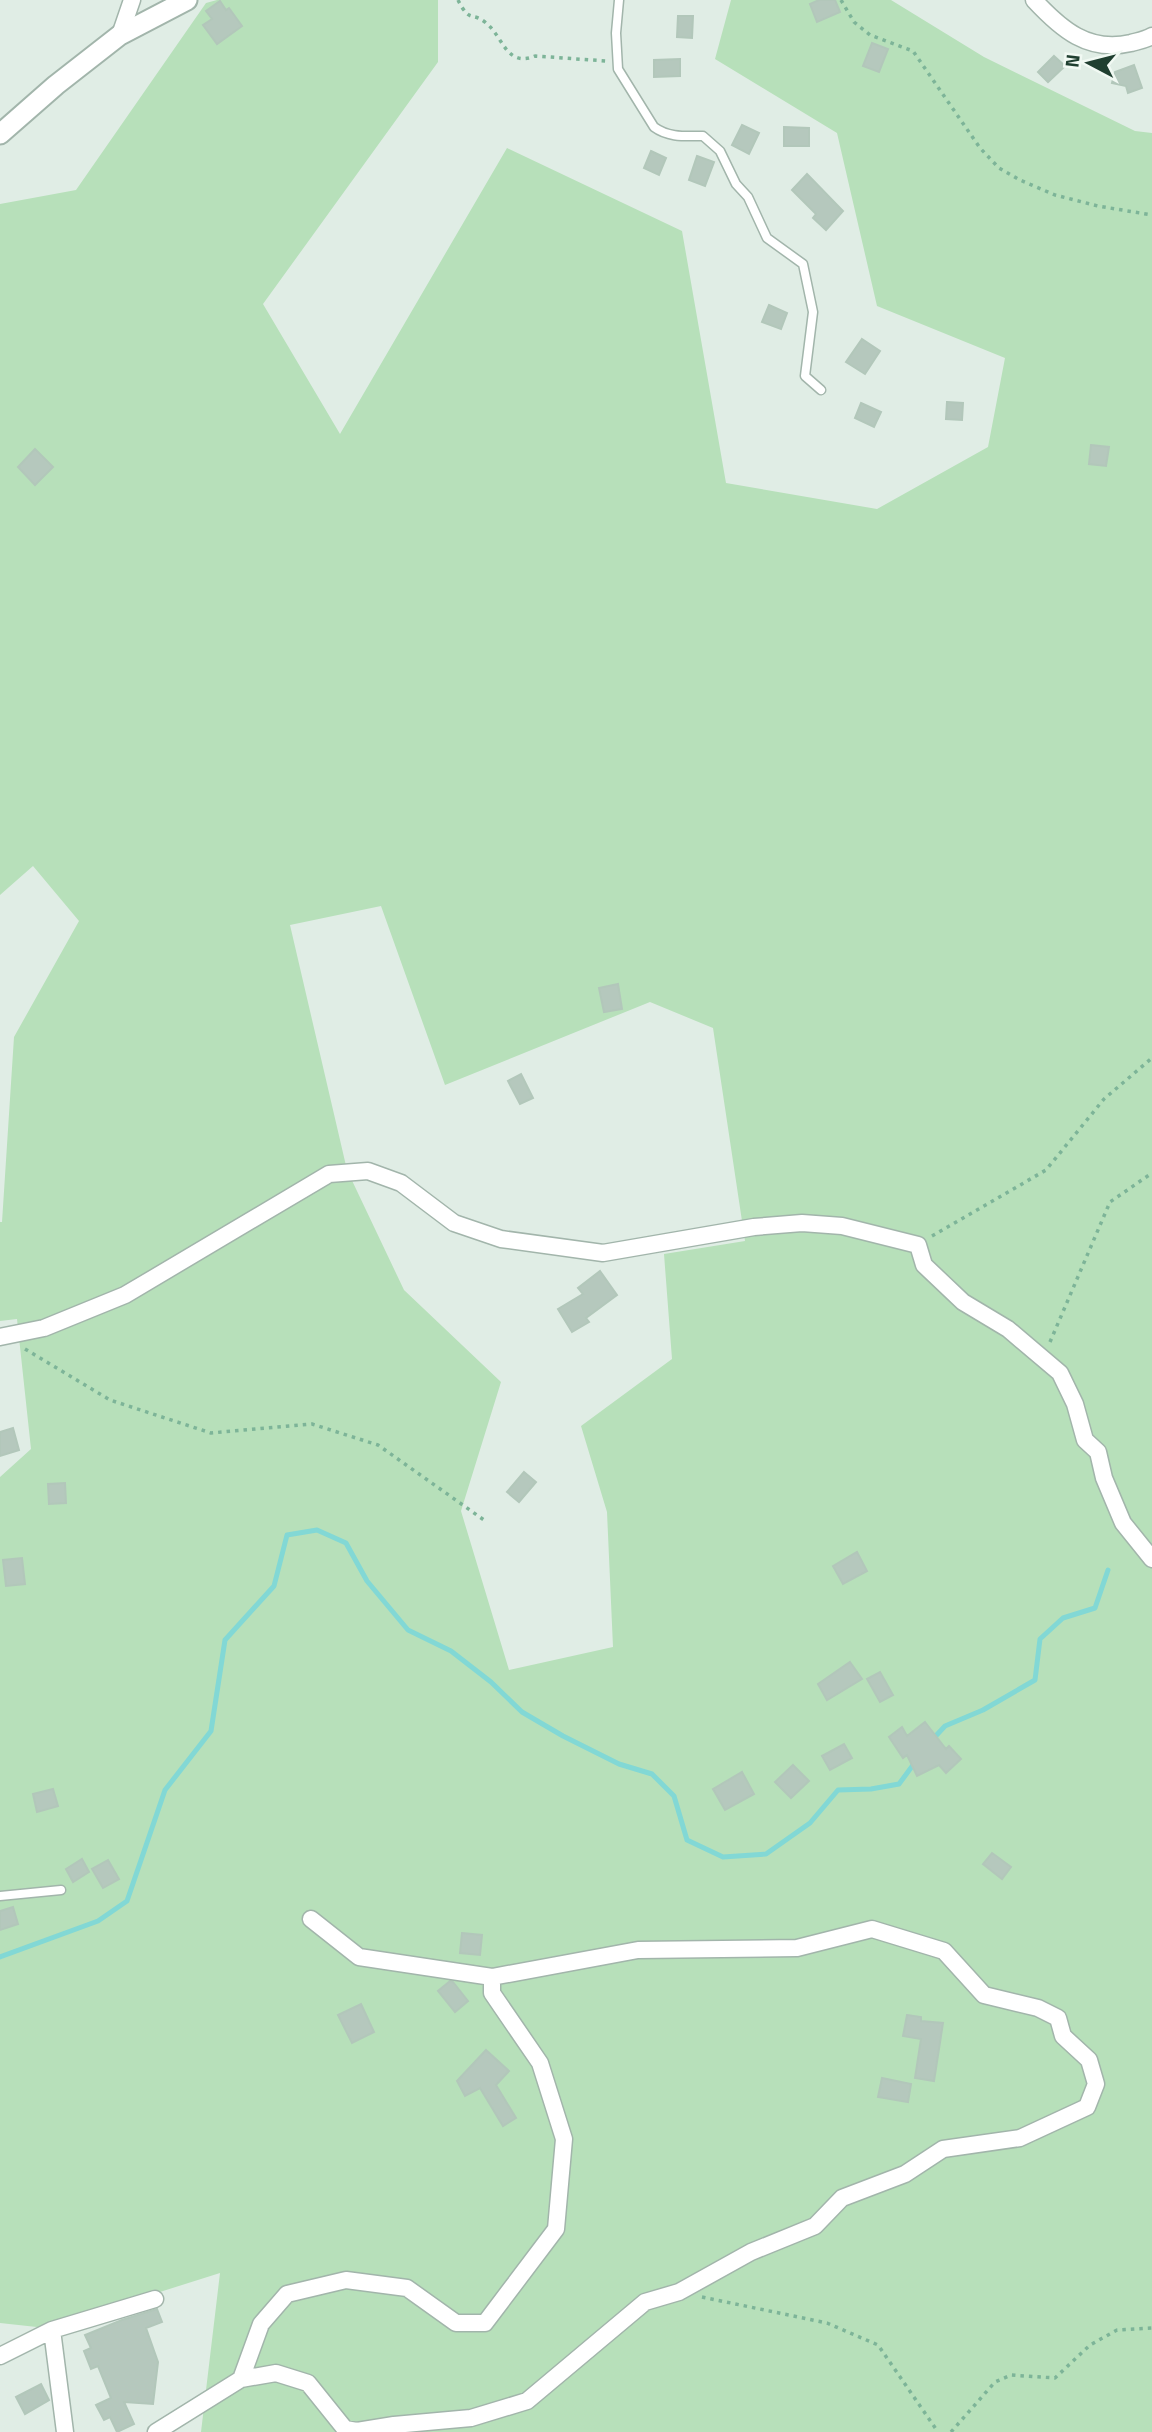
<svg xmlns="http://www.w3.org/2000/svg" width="1152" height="2432" viewBox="0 0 1152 2432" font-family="'Titillium Web',sans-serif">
  <rect width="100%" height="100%" fill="#e0ede5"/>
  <path fill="#b7e0ba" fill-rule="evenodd" d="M217 0H438V62L263 304 340 434 507 148 682 231 726 483 877 509 988 447 1005 358 877 306 837 133 715 59 731 0H891L984 57 1135 131 1152 133V2432H201L220 2273 46 2328 0 2323V1477L31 1449 17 1319 0 1321V1222H2L14 1037 79 921 33 866 0 895V204L76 190 206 3ZM381 906 445 1085 650 1002 713 1028 745 1241 664 1254 672 1359 581 1426 607 1512 613 1647 509 1670 461 1511 501 1382 404 1290 347 1170 290 925Z"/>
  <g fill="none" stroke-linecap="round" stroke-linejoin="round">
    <path stroke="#82d8d5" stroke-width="5" d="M932 1740 945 1726 983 1710 1035 1680 1040 1639 1063 1618 1095 1608 1108 1570
      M0 1957 98 1921 127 1901 165 1790 211 1731 225 1640 274 1586 287 1535 317 1530 346 1543 367 1581 408 1630 451 1651 491 1682 522 1712 563 1736 619 1764 652 1774 674 1796 687 1840 723 1857 766 1854 810 1823 838 1790 871 1789 899 1784 916 1761"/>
  </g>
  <path fill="#b5c8bd" stroke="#b2c7ba" stroke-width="2" d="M819 0H835L840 12 817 22 810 4Z
    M220 1 226 10 229 8 242 26 217 44 203 25 212 19 206 11Z
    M678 16H693L692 38 677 37Z
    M872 43 888 49 879 72 863 66Z
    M1054 56 1065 66 1048 82 1038 72Z
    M680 59V76L654 77V60Z
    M1134 65 1142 88 1128 93 1126 86 1112 83 1115 72Z
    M742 125 759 133 749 154 732 145Z
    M784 127 809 128V146H784Z
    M651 151 666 158 659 175 644 168Z
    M697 156 714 162 705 186 689 180Z
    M807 174 843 211 826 230 813 218 816 214 792 190Z
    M769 305 787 313 781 329 762 322Z
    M862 339 880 351 865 374 846 362Z
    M947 402 963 403 962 420 946 419Z
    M861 403 881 412 874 427 855 418Z
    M1091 445 1109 447 1106 466 1089 464Z
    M35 449 53 467 35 485 18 467Z
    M618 984 622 1009 604 1012 599 988Z
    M521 1074 533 1098 520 1104 508 1081Z
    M600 1271 617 1295 586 1318 589 1322 572 1332 558 1309 583 1294 578 1288Z
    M13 1428 19 1450 0 1456V1432Z
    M524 1472 536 1482 519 1502 507 1492Z
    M65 1483 66 1503 49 1504 48 1484Z
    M857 1552 867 1571 843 1584 833 1566Z
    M22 1558 25 1584 6 1586 3 1560Z
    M850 1662 862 1679 827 1700 818 1684Z
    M880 1672 893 1695 880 1702 867 1679Z
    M925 1722 946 1749 949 1746 961 1759 946 1773 939 1765 917 1776 907 1755 903 1758 889 1737 902 1727 907 1736Z
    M844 1744 852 1758 830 1770 822 1756Z
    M793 1765 809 1781 791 1798 775 1782Z
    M742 1772 754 1794 725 1810 713 1789Z
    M53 1789 58 1806 37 1812 33 1794Z
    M992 1853 1011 1867 1002 1879 983 1864Z
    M82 1859 89 1872 73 1882 66 1869Z
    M108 1860 119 1879 103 1888 92 1869Z
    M13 1907 18 1924 0 1930V1911Z
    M462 1933 482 1935 480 1955 460 1953Z
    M450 1981 453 1982 468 2001 455 2012 438 1991Z
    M361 2004 374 2032 352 2043 338 2015Z
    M907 2015 921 2017V2021L943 2023 934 2081 915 2078 921 2039 903 2036Z
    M486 2050 509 2071 496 2085 516 2118 503 2126 480 2088 465 2096 457 2081Z
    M882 2078 911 2084 908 2102 878 2097Z
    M157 2309 162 2322 146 2328 158 2362 153 2404 124 2402 134 2424 117 2432 110 2417 104 2420 96 2405 111 2398 98 2366 91 2369 84 2351 91 2348 85 2335 122 2320Z
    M41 2384 49 2400 25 2414 16 2397Z"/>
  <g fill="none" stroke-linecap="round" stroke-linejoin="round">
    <g stroke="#a2b5ab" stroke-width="11">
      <path id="service" d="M619 0 616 33 618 69 654 127C669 138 686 136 703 136L720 151 736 184 748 197 767 238 803 264 813 312 805 376 821 390
        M0 1896 61 1890"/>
    </g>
    <g stroke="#a2b5ab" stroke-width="19">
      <path id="minor" d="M1034 0C1061 29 1088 53 1131 43 1138 41 1145 40 1152 36
        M120 35 132 0
        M0 1337 44 1328 125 1295 329 1174 368 1171 401 1183 454 1223 501 1239 603 1253 754 1227 802 1223 842 1226 918 1245 924 1265 963 1302 1008 1329 1060 1373 1075 1404 1085 1440 1098 1452 1104 1478 1123 1523 1152 1559
        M52 2330 65 2432
        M0 2356 52 2330 155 2299
        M241 2379 261 2324 287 2294 346 2280 407 2288 456 2323H485L556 2229 564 2139 540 2063 492 1993V1977
        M156 2432 241 2379 276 2373 308 2383 345 2429 357 2431 394 2425 471 2418 527 2401 645 2302 679 2292 751 2252 815 2226 842 2198 905 2174 943 2149 1020 2138 1087 2107 1096 2084 1089 2060 1063 2036 1058 2018 1038 2008 984 1995 944 1951 872 1929 797 1948 638 1950 492 1977 359 1957 311 1919"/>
    </g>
    <g stroke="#a2b5ab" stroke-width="23">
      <path id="tertiary" d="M0 134 56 85 120 35 187 0"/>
    </g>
    <path stroke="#7db498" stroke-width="3.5" stroke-dasharray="3.5 5" stroke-linecap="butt" d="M458 0C470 24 472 11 486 23 503 36 506 68 535 56L606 61
      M841 0 854 22 870 35 913 51 980 148 999 168 1020 180 1055 195 1098 206 1152 215
      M932 1236 1046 1170 1104 1099 1152 1058
      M1050 1342 1110 1202 1152 1173
      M25 1349 110 1400 211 1433 312 1424 378 1445 484 1520
      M702 2297 827 2323 878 2345 938 2432
      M951 2432 995 2382 1011 2375 1055 2378 1090 2345 1117 2330 1152 2328"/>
    <use href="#service" stroke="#fff" stroke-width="8"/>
    <use href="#minor" stroke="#fff" stroke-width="16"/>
    <use href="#tertiary" stroke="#fff" stroke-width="19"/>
  </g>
  <g transform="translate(1089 63) rotate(277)" stroke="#f1f9f3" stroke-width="5" paint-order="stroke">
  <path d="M0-5L12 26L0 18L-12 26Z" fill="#1f3f30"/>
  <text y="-10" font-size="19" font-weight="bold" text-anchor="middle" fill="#1f3f30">N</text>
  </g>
</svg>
